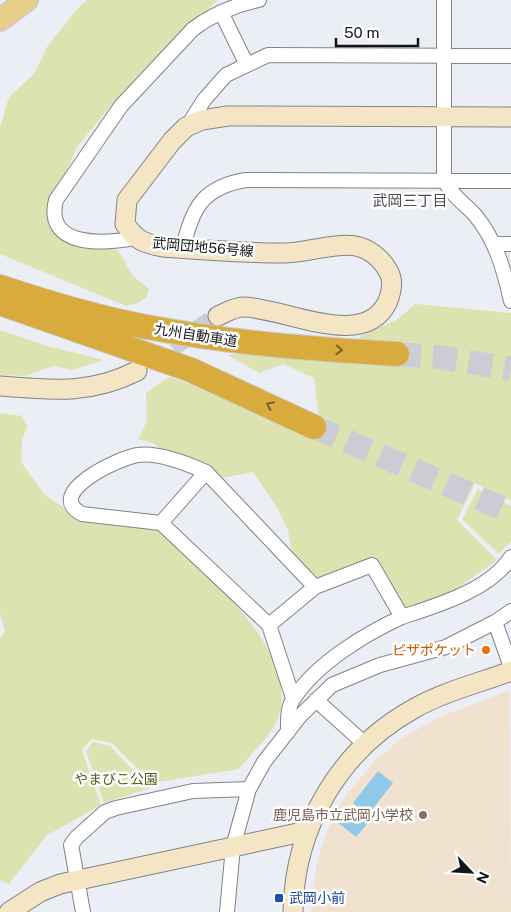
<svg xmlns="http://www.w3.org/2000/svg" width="511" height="912" viewBox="0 0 511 912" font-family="'Public Sans','Noto Sans JP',sans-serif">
  <rect width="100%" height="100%" fill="#eceef5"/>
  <path fill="#f0e2cf" d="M510 690 511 912H311L317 861 327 831 343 799 374 761 401 739 437 718Z"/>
  <path fill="#dde2b1" d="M88 0H218L146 67 108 109 77 147 48 215 51 228 61 238 72 243 118 250 133 276 149 289 147 297 138 303 126 306 0 254V127L9 97 34 74 48 45 79 7Z
    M416 304 511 313V501L475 483 457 520 497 560 454 591 407 613 374 557 319 581 315 580 292 554 288 530 276 506 253 472 221 478 163 453 155 444 138 439 147 421 146 393 169 377 239 401 319 419 314 378 283 364 259 373 227 355 361 343 360 336 396 320Z
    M0 330 47 346 104 360 71 370 53 366 25 376 0 375Z
    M0 413 22 416 27 426 22 441 21 462 45 495 88 523 159 529C202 571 305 653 277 721 272 733 249 757 239 769L152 783 112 743 92 739 82 750 101 805 46 836 9 884 0 880V639L5 631 0 613Z
    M478 489 511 506V541L499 554 462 519Z
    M93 742 110 746 150 788 104 803 86 751Z"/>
  <path fill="#8fc9ea" d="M378 771 393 783 368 815 353 803Z
    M347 809 367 824 356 837 337 822Z"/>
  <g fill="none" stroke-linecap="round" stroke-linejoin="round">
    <path stroke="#cccdd4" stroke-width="19" stroke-dasharray="19 9" stroke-linecap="butt" d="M149 363 218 316"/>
    <path stroke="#cccdd4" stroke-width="24" stroke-dasharray="24 12" stroke-linecap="butt" d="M397 354 438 357 511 369
      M314 427 511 512"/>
    <g stroke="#818389" stroke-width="16">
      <path id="street" d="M444 0V180C454 198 462 201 475 215 496 240 504 270 511 301
        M221 12 246 63
        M187 127 204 100 226 75 268 55 511 56
        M135 238C104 244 44 248 56 200L121 106 193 29C213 14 235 5 259 0
        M494 244H511
        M183 248C192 208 203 187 246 180L511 181
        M161 523 206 472
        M402 617C438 605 490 590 511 557
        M495 622 511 667
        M269 625 315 587 372 565 402 617C365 634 317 663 294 698 287 707 288 721 288 732
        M293 698 269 625 161 523 82 514C42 493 121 457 138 455 159 452 188 464 206 472L315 587
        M316 700 365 744
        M83 912 71 845 77 837 105 812 116 808 193 791 249 789
        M227 912 233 847 249 789 264 762 300 716 332 685 380 665 446 647 495 622 511 611"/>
    </g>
    <g stroke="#818389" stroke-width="21">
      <path id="secondary" d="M218 316C225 313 235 307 243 307 283 307 363 351 387 303 390 296 393 287 391 278 387 264 373 251 360 247 339 241 306 253 284 253 244 253 203 250 163 247 143 243 137 241 125 224L127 200 172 141 186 127 202 120 228 116 511 117
        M0 386C51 390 89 395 137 371
        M9 912 40 892 60 884 307 831
        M293 912C294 827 340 749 415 708 445 691 480 683 511 671"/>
    </g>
    <g stroke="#cbcccc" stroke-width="24">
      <path id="primary" d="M0 20 27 0"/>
    </g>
    <g stroke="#cbcccc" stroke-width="26">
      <path id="highway" d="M0 287C48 303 97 318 147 327 230 343 313 349 397 354
        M0 303 191 370 314 427"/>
    </g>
    <use href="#street" stroke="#fff" stroke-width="14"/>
    <use href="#secondary" stroke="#f4e6c5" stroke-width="19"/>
    <use href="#primary" stroke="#e8cd8b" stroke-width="21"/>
    <use href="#highway" stroke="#d9ab3d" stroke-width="24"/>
  </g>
  <defs><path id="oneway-chevron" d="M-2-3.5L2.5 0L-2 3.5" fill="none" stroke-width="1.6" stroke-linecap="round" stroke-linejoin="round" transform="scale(1.25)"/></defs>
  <g stroke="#76602a">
    <use href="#oneway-chevron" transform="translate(339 350) rotate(3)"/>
    <use href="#oneway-chevron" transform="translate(270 405) rotate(-154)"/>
  </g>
  <circle fill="#e8710a" stroke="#fff" stroke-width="2" cx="486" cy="650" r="5"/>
  <circle fill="#8d6e63" stroke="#fff" stroke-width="2" cx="423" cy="815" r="5"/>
  <rect fill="#1a4fb4" stroke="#fff" stroke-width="2" x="274" y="893" width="10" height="10" rx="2.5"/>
  <g text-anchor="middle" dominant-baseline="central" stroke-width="5" stroke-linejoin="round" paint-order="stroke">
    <g font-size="14" fill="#141518" stroke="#fff">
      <text transform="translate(203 247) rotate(5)">武岡団地56号線</text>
      <text transform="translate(196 335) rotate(9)">九州自動車道</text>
    </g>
    <g font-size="14" fill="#c56008" stroke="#fff" text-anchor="end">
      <text x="476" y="650">ピザポケット</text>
    </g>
    <g font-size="14" fill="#575b1b" stroke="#fff">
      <text x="116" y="779">やまびこ公園</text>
    </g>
    <g font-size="14" fill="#785e54" stroke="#fff" text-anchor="end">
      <text x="413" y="815">鹿児島市立武岡小学校</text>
    </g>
    <g font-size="14" fill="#164399" stroke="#fff" text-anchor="start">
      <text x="289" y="898">武岡小前</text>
    </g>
    <g font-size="15" fill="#4a4c52" stroke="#fff">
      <text x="410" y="200">武岡三丁目</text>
    </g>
  </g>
  <g transform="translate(471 872) rotate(115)" stroke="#ffffff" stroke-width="4" paint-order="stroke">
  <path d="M0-4L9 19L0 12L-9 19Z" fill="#141518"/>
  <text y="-8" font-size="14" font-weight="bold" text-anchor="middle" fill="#141518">N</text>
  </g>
  <path d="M336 38v8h82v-8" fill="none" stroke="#141518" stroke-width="2.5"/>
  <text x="344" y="38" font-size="15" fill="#141518" stroke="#ffffff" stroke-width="4" paint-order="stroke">50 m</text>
</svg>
